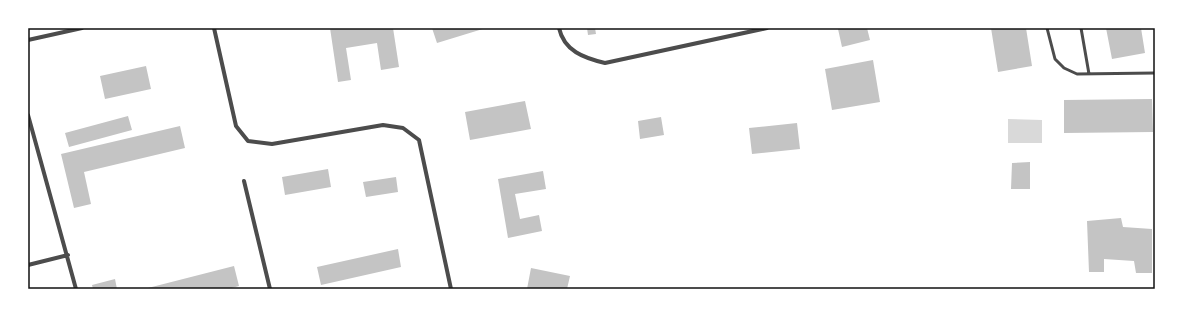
<svg xmlns="http://www.w3.org/2000/svg" width="1183" height="317" viewBox="0 0 1183 317" font-family="Mulish,sans-serif">
  <rect width="100%" height="100%" fill="#fff"/>
  <path fill="#d9d9d9" d="M1008 119 1042 120V143H1008Z"/>
  <path fill="#c4c4c4" d="M330 28H393L399 67 381 70 377 43 346 48 351 80 338 82Z
    M432 28H486L437 43Z
    M587 28H595L596 34 588 35Z
    M842 28H867L870 40 842 47 838 29Z
    M991 28H1026L1032 66 998 72Z
    M1106 28H1141L1145 53 1112 59Z
    M873 60 880 102 832 110 825 69Z
    M146 66 151 89 105 99 100 76Z
    M1152 99 1153 132 1064 133V100Z
    M525 101 531 129 470 140 465 112Z
    M128 116 132 130 69 147 65 133Z
    M661 117 664 135 640 139 638 121Z
    M797 123 800 149 752 154 749 128Z
    M180 126 185 148 84 172 91 204 74 208 61 154Z
    M1030 162V189H1011L1012 163Z
    M328 169 331 187 285 195 282 177Z
    M543 171 546 189 515 194 520 219 539 215 542 231 508 238 498 179Z
    M396 177 398 192 366 197 363 182Z
    M1121 218 1123 227 1152 229V273H1136L1134 261 1104 259V272H1089L1087 221Z
    M398 249 401 267 321 285 317 267Z
    M234 266 239 286 228 289H144Z
    M531 268 570 276 567 289H527Z
    M115 279 117 289H93L92 285Z"/>
  <g fill="none" stroke-linecap="round" stroke-linejoin="round">
    <path stroke="#4c4c4c" stroke-width="3" d="M1047 28 1055 59 1064 68 1077 74 1155 73
      M1081 28 1089 74"/>
    <path stroke="#4c4c4c" stroke-width="4" d="M214 28 236 126 248 141 272 144 383 125 403 128 419 140 451 289
      M559 28C564 51 584 58 605 63L767 28
      M28 40 82 28
      M28 115 76 289
      M244 181 270 289
      M28 265 68 255"/>
  </g>
  <rect width="1183" height="317" fill="none" stroke="#ffffff" stroke-width="58"/>
  <rect x="29" y="29" width="1125" height="259" fill="none" stroke="#111" stroke-width="1.5"/>
</svg>
